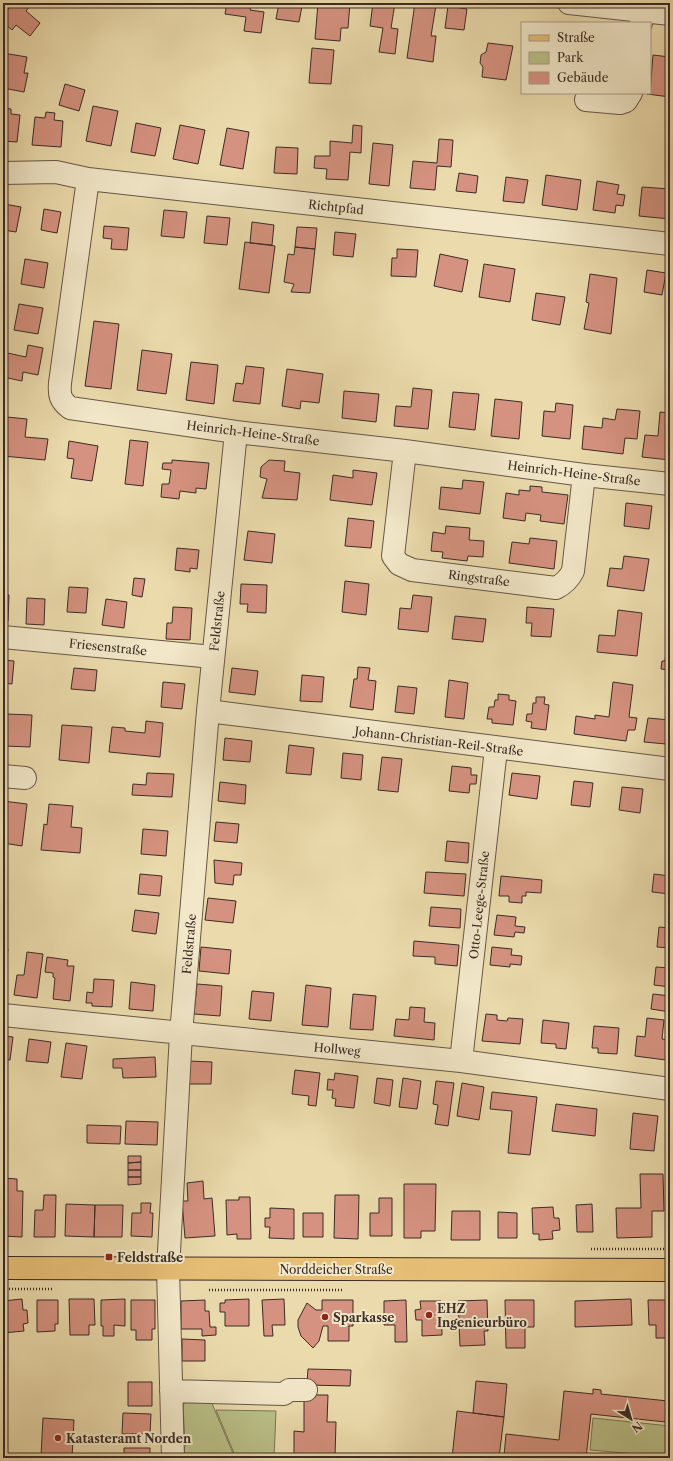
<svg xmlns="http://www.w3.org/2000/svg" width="673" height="1461" viewBox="0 0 673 1461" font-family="'Libre Caslon Text',serif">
  <rect width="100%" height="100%" fill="#ebdbac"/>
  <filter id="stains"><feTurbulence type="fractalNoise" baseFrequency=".005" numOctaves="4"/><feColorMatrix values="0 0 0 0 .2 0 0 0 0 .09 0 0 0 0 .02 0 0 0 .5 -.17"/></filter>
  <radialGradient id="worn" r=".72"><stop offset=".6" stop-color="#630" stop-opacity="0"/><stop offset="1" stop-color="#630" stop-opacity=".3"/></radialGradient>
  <path fill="#bac088" stroke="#7a7656" d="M195 1398 211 1401 235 1458H183L185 1446 183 1404Z
    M216 1410 276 1411 274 1458H236Z
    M593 1418 670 1426V1457L590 1450Z"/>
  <path fill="#d59280" stroke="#3b2b25" d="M13 3H25L30 6 26 11 40 23 30 36 16 25 12 30 5 24 8 21 3 16Z
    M227 3H251L250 10 264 12 261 33 244 31 246 17 225 14Z
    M279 3 302 6 299 22 276 19Z
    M318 3H350L348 28H341L340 41 315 39Z
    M373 3H395L391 28 398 29 395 54 379 52 383 28 370 26Z
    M415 3 436 5 431 36H436L433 62 407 58Z
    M448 6 467 9 464 30 445 28Z
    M488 43 513 46 506 80 482 77 483 67 480 63 481 55 486 52Z
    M312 48 334 50 331 84 309 83Z
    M3 53 27 57 24 73H28L24 92 3 88Z
    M653 55 670 57V97L647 94 650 93Z
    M65 84 85 90 79 111 59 105Z
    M93 106 118 111 111 146 86 141Z
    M3 108 11 109V114L20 115 17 142 3 141Z
    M46 112 55 113 54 120 63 121 61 147 32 145 35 117 45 118Z
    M136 123 161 128 155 156 131 152Z
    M180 125 205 130 198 164 173 159Z
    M353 125 362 126 361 153 350 152 348 180 326 179 327 169 314 168 315 156H330V141L352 143Z
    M227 128 249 132 243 169 220 165Z
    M439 139 453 140 451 167 437 166 435 190 410 188 413 161 437 163Z
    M373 143 393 145 389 186 369 184Z
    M276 147 298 148 297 174 274 173Z
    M459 173 478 176 476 193 456 191Z
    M546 175 581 180 577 210 542 205Z
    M506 177 528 180 524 203 503 201Z
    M597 181 619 185 617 194 625 195 623 206 616 205 615 213 593 210Z
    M642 187 670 189V219L639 216Z
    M4 204 21 207 16 232 3 230Z
    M44 209 61 212 57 233 41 230Z
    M164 210 187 212 184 238 161 236Z
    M207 216 230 218 227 245 204 243Z
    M252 222 274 225 272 245 250 243Z
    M104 226 129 228 127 250 111 249 112 239 103 238Z
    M297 227 317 228 315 249 295 247Z
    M335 232 356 234 353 257 333 255Z
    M245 242 275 246 269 293 239 289Z
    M295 247 315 249 310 293 291 292 294 284 284 282 288 254 294 255Z
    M397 249 418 250 416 277 391 276 392 258H397Z
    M440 254 468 260 462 292 434 286Z
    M25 259 48 263 44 288 21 284Z
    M484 264 515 269 510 302 479 297Z
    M647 270 666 273 662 295 644 292Z
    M590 274 617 278 611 334 584 329 589 303 586 302Z
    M536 293 565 297 560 325 532 320Z
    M19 304 43 308 38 334 14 330Z
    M94 321 119 324 111 389 85 386Z
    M28 345 43 348 38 375 23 372 22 381 3 377V352L26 357Z
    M142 350 172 354 166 394 137 390Z
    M191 362 218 365 214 404 186 400Z
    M246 366 264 368 260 404 233 401 236 383 243 384Z
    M287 369 323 374 319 403 301 401 300 409 282 406Z
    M413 388 432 390 428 429 394 426 396 406 411 407Z
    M344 391 379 394 376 422 342 418Z
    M453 392 479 394 475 430 449 427Z
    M495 399 522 402 519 439 491 436Z
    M556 403 573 405 570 439 542 436 544 411 555 412Z
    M617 409 640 411 637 439 625 438 623 454 582 449 584 426 602 428 603 418 615 420Z
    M660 412 670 413V460L642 457 645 435 658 436Z
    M7 417 27 419 25 437 48 439 45 460 3 456V430H5Z
    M130 440 148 442 143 486 125 484Z
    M69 441 98 446 92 481 71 478 74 459 67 458Z
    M172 460 209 463 206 489 196 488V493L180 491 179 499 161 497 162 484H169L171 470 162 469 163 463H172Z
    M269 460 285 461 284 471 300 473 297 500 262 498 267 479 260 477 261 467Z
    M353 470 377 473 372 505 330 500 333 475 353 478Z
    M463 480 484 482 480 514 439 509 441 487 462 489Z
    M530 486 542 487V492L568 495 564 524 540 521 541 515 526 513 525 521 503 518 506 493 519 495V490L530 491Z
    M626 503 652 506 649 529 624 526Z
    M348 518 374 521 371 548 345 546Z
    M446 526 470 528 469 540 484 541 483 557 468 556 467 561 442 558 443 552 431 551 433 532 445 534Z
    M248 531 275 534 272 563 244 560Z
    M530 538 557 541 554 569 509 563 512 542 529 544Z
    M177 548 199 550 197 569 190 568V572L175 570Z
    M624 556 649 559 644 591 607 586 610 568 622 569Z
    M134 578 145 579 142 597 132 595Z
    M345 581 369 584 366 615 342 612Z
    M241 584 267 585 266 613 247 612 248 604H240Z
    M69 587 88 588 86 613 67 612Z
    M3 595H9L8 621H3Z
    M413 595 432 597 428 632 398 629 400 608 411 609Z
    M27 598 45 599 44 625 26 624Z
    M106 599 127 602 124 628 102 625Z
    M173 607 192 608 190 640 166 639 167 623H172Z
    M527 607 554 609 551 637 531 636 532 623H526Z
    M618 610 642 613 637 656 597 652 599 635 615 636Z
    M455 616 486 619 483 642 452 639Z
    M667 641 670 642V670L661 669 662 661H665Z
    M3 660 14 661 12 684 3 683Z
    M358 667 370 668 368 680 376 681 373 710 350 707 354 679H357Z
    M74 668 97 670 95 691 71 689Z
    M232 668 258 671 255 695 229 692Z
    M302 675 324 677 322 702 300 701Z
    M449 680 468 683 464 719 445 717Z
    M163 682 185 684 182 709 161 707Z
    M613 682 633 685 629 717 637 718 635 730H628L626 741 574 734 576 716 595 719V715L609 717Z
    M398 686 417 688 414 714 395 712Z
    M498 694 509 695V700L516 701 513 725 492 723V719H487L489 707H494L495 700H498Z
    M536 697H545L544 704 549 705 546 730 531 728 532 722 526 721 527 714H532L533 703H536Z
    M7 714 32 715 30 747 5 746Z
    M648 718 670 720 666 744 644 742Z
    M146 721 163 723 160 757 109 752 112 727 125 728V731L145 733Z
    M62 725 92 727 89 763 59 760Z
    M225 738 252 741 250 762 223 760Z
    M289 745 314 748 311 775 286 773Z
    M343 753 363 755 361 780 341 778Z
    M382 757 402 759 398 792 378 790Z
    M452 766 471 768V775H477L476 784H470L469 793 449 791Z
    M147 773 174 774 172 797 132 795 133 784 146 785Z
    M512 773 540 776 537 799 509 795Z
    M574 781 593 783 590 807 571 805Z
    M220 782 246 785 245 804 218 801Z
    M622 787 643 789 640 813 619 810Z
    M3 801 27 804 22 846 3 843Z
    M49 804 73 806 71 827 82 828 80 853 41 850 44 824 47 825Z
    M216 822 239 824 237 843 214 841Z
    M143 829 168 831 166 856 141 854Z
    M447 841 469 843 468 863 445 861Z
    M214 860 242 863 241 875H234L233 885 215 883Z
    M426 872 466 874 464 896 424 893Z
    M140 874 162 876 160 896 138 894Z
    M654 874 670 876V894L652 892Z
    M501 876 542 880 541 893 526 892V896H522V903L509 902V896H499Z
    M208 898 236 901 233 923 205 920Z
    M431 907 461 909 460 928 429 926Z
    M135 910 159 913 156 934 132 931Z
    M497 915 516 917 515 926 525 927 524 933 515 932 514 937 494 935Z
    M659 927 670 928V948L657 947Z
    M414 941 459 945 457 966 435 964V957L413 956Z
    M201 947 231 950 229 974 199 971Z
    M492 947 512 949 511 955 522 956 521 965 510 964V967L490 965Z
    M3 948 8 949 6 964 3 963Z
    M27 952 43 954 37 998 14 995 17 975H24Z
    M47 957 68 960 67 966H74L70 1001 53 999 55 978 53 977V973L45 972Z
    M656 967 670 968V987L654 985Z
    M94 979 114 980 112 1007 92 1006V1003H86L87 992 93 993Z
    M131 982 155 985 153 1011 129 1009Z
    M197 984 222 986 220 1016 194 1014Z
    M306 985 331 988 328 1027 302 1025Z
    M252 991 274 993 271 1021 249 1019Z
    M353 994 376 996 373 1030 350 1029Z
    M653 994 670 996V1012L651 1009Z
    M410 1007 425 1008 424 1022 435 1023 434 1040 394 1036 396 1019 409 1020Z
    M486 1014 497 1015V1020L507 1021 508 1018 523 1019 520 1044 482 1041Z
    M647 1018 664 1020 662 1039 669 1040 666 1060 635 1056 637 1036 645 1037Z
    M543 1020 569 1023 566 1049 556 1048V1044L541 1043Z
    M594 1026 619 1028 617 1054 598 1053V1048H592Z
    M3 1036 13 1037 10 1060H4L3 1069Z
    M29 1039 51 1042 48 1063 26 1061Z
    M66 1043 87 1046 82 1079 61 1077Z
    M155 1057 156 1077 123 1078 122 1068H113V1059Z
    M188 1061 212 1062 211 1084H187Z
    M295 1070 320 1073 316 1106 308 1105 309 1096 292 1094Z
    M335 1073 358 1076 354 1108 335 1106 336 1099 332 1098 333 1090H327L328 1079 334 1080Z
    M377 1078 393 1080 390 1106 374 1103Z
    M403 1078 421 1081 417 1109 399 1107Z
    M436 1081 454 1083 448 1126 435 1124 438 1105 433 1104Z
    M462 1083 484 1087 479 1120 457 1116Z
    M492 1092 537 1097 530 1155 508 1153 512 1111 490 1109Z
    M556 1104 597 1109 595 1136 552 1131Z
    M633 1113 658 1116 654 1151 630 1149Z
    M126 1121 158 1122 157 1145 125 1144Z
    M87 1125 121 1126 120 1144 87 1143Z
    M128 1156H141V1162L128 1163Z
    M141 1162V1170H128V1163Z
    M128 1170H141V1177H128Z
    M640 1174H663L664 1211H652V1237L617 1238 616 1208H641Z
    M128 1177H141V1184L128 1185Z
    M3 1178 17 1179V1191H23L22 1237 3 1236Z
    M203 1181 204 1199 212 1198 215 1236 185 1238 182 1201H188L187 1183Z
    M404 1184H436L435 1231H421V1238H404Z
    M44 1195H56L55 1237H34L35 1210H43Z
    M335 1195H359L358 1239 334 1238Z
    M239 1197H250L251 1239H237V1234L227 1235 226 1200H239Z
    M379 1198H392V1236H370V1213H379Z
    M141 1203H151L150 1213H153L152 1237 131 1236 132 1213H141Z
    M66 1204 95 1205 94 1237 65 1236Z
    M592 1204 593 1232H577L576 1205Z
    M95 1205H123L122 1237H94Z
    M553 1207 554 1218H559L560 1230 552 1231 553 1239 539 1240V1234H533L532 1208Z
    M270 1208 294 1209V1239L269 1238 270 1227H265V1218H270Z
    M452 1211H480V1240H451Z
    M498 1212 517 1213V1238H498Z
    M303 1213H323V1237H303Z
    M22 1299 23 1310H27L28 1323 23 1324 24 1331 3 1333V1301Z
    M69 1299H94L95 1325H89V1335H70Z
    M125 1299V1326L114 1325V1336H103V1326H101V1300Z
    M249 1299V1326H225V1312H220V1303H225V1300Z
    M284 1299 285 1325H272L273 1336H264L262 1300Z
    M631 1299 632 1325 575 1327V1301Z
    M37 1300H58V1324H55V1331L37 1332Z
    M131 1300H155V1329H152V1340H136V1330H131Z
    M205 1300V1311H209L210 1327H216V1335L202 1336V1329H181V1301Z
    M322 1300H353V1326H349V1341H328V1326H323L319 1341 313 1348 301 1336 298 1327V1320L307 1303 316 1310H322Z
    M406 1300 407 1342H395V1325H384V1301Z
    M487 1300 488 1331H484L485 1345 460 1346 458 1301Z
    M505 1300H534V1327H525V1348H506Z
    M648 1300H670V1338H656V1325H649Z
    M420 1301H441L442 1335 422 1336V1320H416L415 1310 421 1309Z
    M182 1339 205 1340V1361H182Z
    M308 1369 351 1370 350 1386 307 1385Z
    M476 1381 507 1384 504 1417 473 1413Z
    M128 1382H152V1406H128Z
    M593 1389 601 1390V1394L668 1401 665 1422 591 1414 586 1458H556V1455L546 1454V1458L504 1456 506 1434 559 1440 564 1391 593 1394Z
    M304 1395H328L327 1422H336L335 1457 365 1458H294V1431L304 1432Z
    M457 1411 504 1417 499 1458H452Z
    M123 1413 151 1414 150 1434H122Z
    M43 1418 74 1420 72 1458H49V1456H41Z
    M124 1448H150V1458H124Z
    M452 1457V1458H365Z"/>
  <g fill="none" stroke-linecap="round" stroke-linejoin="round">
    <g stroke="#675747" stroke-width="24">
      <path id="minor" d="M569 3 643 11 641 23
        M643 11 670 14
        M586 100 620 103 626 101 631 93
        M3 173 56 172 88 179 670 244
        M88 179 60 383C59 395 60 400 70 408L236 432 405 451 584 475 670 484
        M405 451 393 556 399 564 412 570 556 588C564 584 569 579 573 571L584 475
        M3 637 213 657
        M208 711 670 769
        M3 776 25 778
        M3 1015 461 1061 670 1089
        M461 1061 496 749
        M171 1391 284 1394 289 1390H306
        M173 1458 168 1269 181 1034 208 711 236 432"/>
    </g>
    <g stroke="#3b2b25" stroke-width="24">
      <path id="major" d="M3 1268 670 1270"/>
    </g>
    <path stroke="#3b2b25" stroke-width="2.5" stroke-dasharray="1 2" stroke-linecap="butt" d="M591 1249H670
      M3 1289H54
      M209 1290H344
      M192 1455H294
      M591 1456 610 1458"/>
    <use href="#minor" stroke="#f2e8c9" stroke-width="22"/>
    <use href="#major" stroke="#e6be76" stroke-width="22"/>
  </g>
  <g fill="#8f2418" stroke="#f2e8c9" stroke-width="1.5">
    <rect x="105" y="1253" width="8" height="8" rx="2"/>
    <circle cx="429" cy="1315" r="4"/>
    <circle cx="325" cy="1317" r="4"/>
    <circle cx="58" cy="1438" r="4"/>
  </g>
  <g text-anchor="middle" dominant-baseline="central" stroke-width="4" stroke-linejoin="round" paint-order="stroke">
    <g font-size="12" fill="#3b2b25" stroke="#f2e8c9">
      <text transform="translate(336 207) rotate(6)">Richtpfad</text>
      <text transform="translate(253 433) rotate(7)">Heinrich-Heine-Straße</text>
      <text transform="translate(574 473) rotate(7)">Heinrich-Heine-Straße</text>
      <text transform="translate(479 578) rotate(7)">Ringstraße</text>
      <text transform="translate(217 621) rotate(-84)">Feldstraße</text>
      <text transform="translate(108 647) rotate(6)">Friesenstraße</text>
      <text transform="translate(439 741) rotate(7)">Johann-Christian-Reil-Straße</text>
      <text transform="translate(479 905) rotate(-84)">Otto-Leege-Straße</text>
      <text transform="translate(189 944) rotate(-85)">Feldstraße</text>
      <text transform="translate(337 1049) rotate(5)">Hollweg</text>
      <text x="336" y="1269">Norddeicher Straße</text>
    </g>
    <g font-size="12" font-weight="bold" fill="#3b2b25" stroke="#f2e8c9" text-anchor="start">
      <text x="117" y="1257">Feldstraße</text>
      <text x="437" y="1308">EHZ<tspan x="437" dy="14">Ingenieurbüro</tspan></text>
      <text x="333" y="1317">Sparkasse</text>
      <text x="66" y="1438">Katasteramt Norden</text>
    </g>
  </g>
  <rect width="673" height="1461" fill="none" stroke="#ebdbac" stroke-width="16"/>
  <rect x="4" y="4" width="665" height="1453" fill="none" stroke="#3b2b25" stroke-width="2"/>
  <rect x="8" y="8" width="657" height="1445" fill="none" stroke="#3b2b25"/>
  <rect x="521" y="22" width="130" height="72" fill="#f2e8c9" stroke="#a99c87"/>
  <rect x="529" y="35" width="20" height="6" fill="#e6be76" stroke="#a99c87"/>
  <text x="557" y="42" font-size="12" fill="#3b2b25">Straße</text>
  <rect x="529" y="52" width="20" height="12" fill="#bac088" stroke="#a99c87"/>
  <text x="557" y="62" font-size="12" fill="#3b2b25">Park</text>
  <rect x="529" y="72" width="20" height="12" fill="#d59280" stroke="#a99c87"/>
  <text x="557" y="82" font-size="12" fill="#3b2b25">Gebäude</text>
  <g transform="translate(631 1419) rotate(143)" stroke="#f2e8c9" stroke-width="3" paint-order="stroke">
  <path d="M0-3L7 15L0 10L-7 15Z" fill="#3b2b25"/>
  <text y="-6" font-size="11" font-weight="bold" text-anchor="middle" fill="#3b2b25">N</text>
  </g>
  <rect width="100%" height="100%" filter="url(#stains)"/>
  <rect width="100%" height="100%" fill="url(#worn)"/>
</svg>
